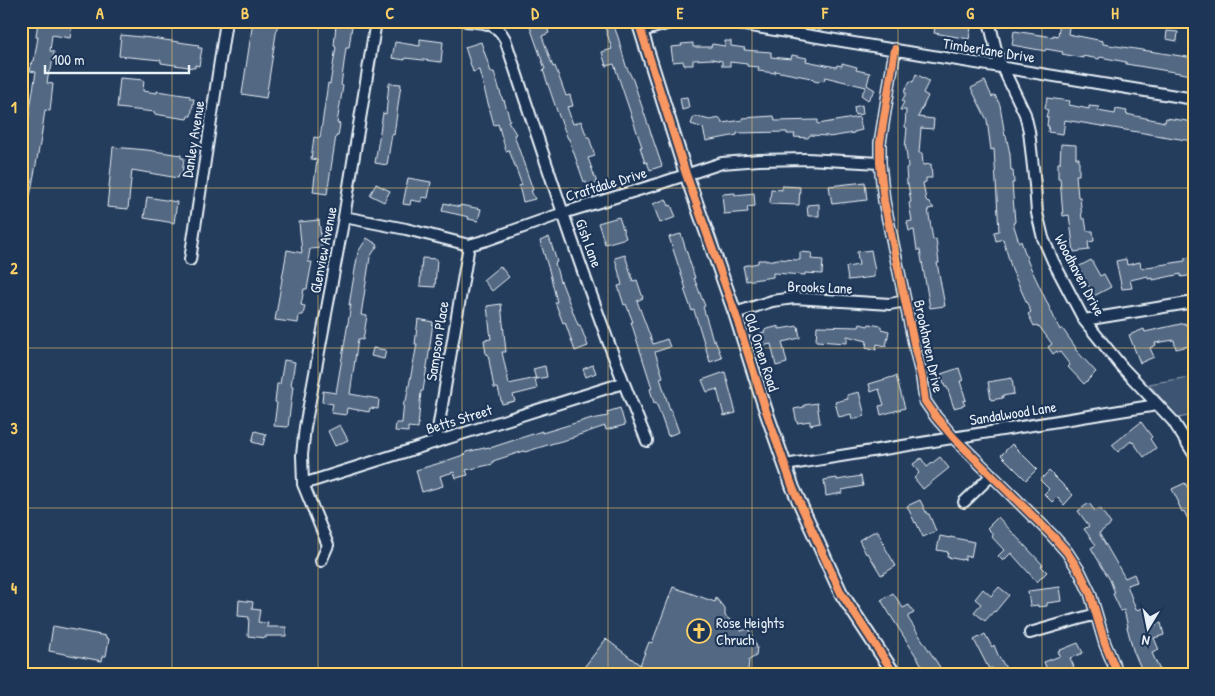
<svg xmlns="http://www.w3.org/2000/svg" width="1215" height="696" viewBox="0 0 1215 696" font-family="'Patrick Hand',sans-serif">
  <rect width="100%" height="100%" fill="#253d5d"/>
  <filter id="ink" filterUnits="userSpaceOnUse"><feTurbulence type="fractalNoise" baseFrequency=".02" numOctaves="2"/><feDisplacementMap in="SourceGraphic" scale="10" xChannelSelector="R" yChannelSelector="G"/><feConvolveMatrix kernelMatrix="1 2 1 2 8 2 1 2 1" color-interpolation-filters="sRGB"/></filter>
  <g filter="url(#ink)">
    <path fill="#3e5472" stroke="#93a2b5" d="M1194 376V415L1178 418 1149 384Z"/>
    <path fill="#536782" stroke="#e8f1f8" d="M38 21H60L72 23 70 38 52 35 50 51 54 52 51 70 49 71 47 83 53 84 50 111 45 110 41 138 30 196 21 201V154L22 146H24L36 72 30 71 32 61H34L38 37H36Z
      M253 21H278L266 98 242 94Z
      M528 21H545L549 33 542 36 553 67 555 66 566 96 570 95 573 106 567 107 573 124 581 121 587 137H589L595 156 588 158 597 183 587 186 586 182H584L569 139H568L557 111 543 70 545 69Z
      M603 21H612L618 37 626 66 633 80 662 166 650 170 647 162 645 163 640 147H642L614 64 606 66 602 52 612 49Z
      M936 21H960V24H963L962 26 971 27 969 39 934 33Z
      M1060 21H1070L1068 34 1103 41V44L1194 58 1192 75 1126 64V62L1100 57 1099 59 1083 56V58L1062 54 1063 52 1046 49 1045 51 1012 45 1014 31 1053 37V35L1058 36Z
      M336 24 352 26 349 48H346L341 85 343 86 337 123 340 124 338 136H336L327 194 313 192 317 160 311 159 314 137 320 138 328 83 330 84 336 47 334 46Z
      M1167 31 1178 32 1177 41 1166 39Z
      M121 35 151 38 199 45 198 48H202L199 66 195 65V68L161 63V60L119 56Z
      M420 39 443 42 441 62 405 58V60L392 58 395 42 420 46Z
      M725 41H731V46L745 48 744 50 771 52V57L791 59 792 55 807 58 806 61 836 67 837 65 842 66V63L857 67 856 70 870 73 867 85 875 90 868 100 861 95 866 87 825 77 824 81 821 80 818 82 814 81 811 78 775 71V73L758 71 759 67 747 66V64L730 62V66H722V61L712 59 693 60V65H684L683 61 673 62 671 47 682 46 681 44 693 43V47H711L712 44 725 46Z
      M481 42 491 72H494L503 101 504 100 510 120 508 121 516 134 514 135 533 190 531 191 535 199 523 202 519 186 522 185 509 150 506 151 498 124 494 125 479 70 473 72 465 47Z
      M916 74 929 81 923 93 928 96 926 100 918 117 934 119 933 129 921 128 919 153H922L923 165 931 164 932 178H926V182L923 183 926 200 934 208 928 209 933 240 936 239 939 263H937L945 306 930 308 920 250H917L914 230 909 231 907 222 912 221 909 203 911 202 908 184H907L906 168 908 167 906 148H905L907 128 905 127 906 110H900L904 102 902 101 906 93 904 92 910 81 913 82Z
      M120 78 144 80 143 91 157 93V91L190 96V99H194L191 116H188L187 119 154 114 155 112 117 108Z
      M985 81 992 97 995 95 1000 105 1005 136 1006 135 1010 154 1011 170H1013L1014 183H1012L1015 222 1013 223 1019 242 1021 241 1028 262 1060 330 1062 328 1076 348 1075 349 1096 372 1084 384 1068 367 1070 365 1060 352 1058 353 1057 351 1053 354 1048 347 1052 344 1039 326 1038 327 1037 325 1034 326 1028 314 1031 312 1012 270 1003 239 996 241 994 232 999 231 994 149 991 150 987 120 971 88Z
      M389 83 401 84 394 135 392 134 387 165 375 163 383 113 386 114Z
      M687 97 689 108 682 110 680 98Z
      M1047 98 1070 101 1069 105 1089 109V106L1099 107 1098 111 1115 114 1116 109 1127 111 1126 114 1165 122 1166 118 1194 122 1192 141 1065 120 1063 134 1048 132 1049 126H1047L1048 117H1046L1048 110 1045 109Z
      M862 105 863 114 855 115 854 107Z
      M694 116 710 120 720 118 722 123 743 120 742 118 774 116 775 121 818 120V124L859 117 862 130 854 132V133L829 137 828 136 810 135 808 138 794 137 795 134H787V132L737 133V135L706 141 703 128 691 124Z
      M1061 144 1076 145V158H1079V175H1076L1078 197H1080L1082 219H1085L1087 231H1093L1094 241 1088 242 1089 250 1074 252 1069 215 1063 216 1060 178H1058V163H1060Z
      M113 147 147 150 181 155V158H184L182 175H179L178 178 132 170 128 209 107 207Z
      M408 178 431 182 428 198 422 197V202L411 200 410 205 403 204Z
      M865 182 867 200 832 204 829 186Z
      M376 184 390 191 384 202 370 195Z
      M782 186 800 187 799 205 770 204 771 189 782 190Z
      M735 193V195L754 193 755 206 747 207 748 212 724 214 722 194Z
      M147 197 177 202 174 223 144 218Z
      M666 199 669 206 671 205 676 217 660 223 653 204Z
      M444 203 460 207V205L481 209 478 221 468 219 469 217 442 211Z
      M819 204V216H808L807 205Z
      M619 217 626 238 605 244 598 223Z
      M319 220 322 248 310 249 308 262H312L307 289H304L301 305 305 306 303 315H299L298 323 275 320 287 250 302 253 299 222Z
      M681 234 695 278H694L705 306 703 307 713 340H715L722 358 710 362 694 310 692 311 684 289H686L669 237Z
      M549 237 557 262 555 263 560 282 561 281 578 325H580L588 346 575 351 565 322 563 323 555 302H557L549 270 540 241Z
      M367 238 378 245 370 257 361 315 367 316 363 340 358 339 350 394 379 399 378 409 370 408 369 412 347 408 346 415 331 413 333 404 322 402 323 391 336 393 351 305H349L358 252Z
      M871 250 875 271H874V277L848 280 846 267 859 265 857 252Z
      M800 252 812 253 811 259 823 260 822 274 805 273V275L773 273V277L746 281 743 266 758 263V260H766V261L778 259 800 260Z
      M625 255 633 281 637 280 643 298 637 301 653 344 667 339 670 347 655 352 663 377 660 378 670 410H671L679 432 668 436 656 402 654 403 650 389 652 388 631 322H633L626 304 624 305 618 286 622 285 615 258Z
      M1194 256V275L1181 277V274L1153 280V278L1148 279V276L1130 280 1132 288 1122 289 1116 261 1126 259 1127 265 1140 262 1141 268 1185 261V258Z
      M422 258 437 259 435 287 420 286Z
      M1091 260 1100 276 1104 274 1111 287 1094 296 1078 267Z
      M500 266 509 277 492 291 483 280Z
      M501 304 506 352H502L509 384 535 378 537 389 513 395 515 401 502 404 498 388H494L488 354H486L484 340 491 339 487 306Z
      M418 319 433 322 428 360 423 391H421L418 428 408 427V432L395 431 396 423H402L404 401H406L417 344H415Z
      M1185 323V325L1194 324V341L1188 342 1189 346 1176 349 1174 340 1155 343 1156 345 1150 348 1154 357 1140 363 1129 335 1144 329 1145 332Z
      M860 324 868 326 869 324 881 326V329L889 331 886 346 877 344 876 350 866 347 867 341 847 336V343L816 341 817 326 859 327Z
      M779 326V329L798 326 800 338 782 342 787 363 776 366 771 344 762 346 760 333 765 332 764 330Z
      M373 348 386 350 384 359 371 356Z
      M284 360 295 362 291 385 293 386 288 427 274 426 277 403 275 402 277 384H280Z
      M593 365 596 373 586 377 583 369Z
      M545 366 547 377 536 379 533 369Z
      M959 368 963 381H960L966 400 963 401 965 405 954 408 947 387H945L941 374Z
      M725 372 736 413 724 416 717 389 707 392 702 380Z
      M896 376 905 408 881 415 879 406 884 405 879 389 871 392 869 384Z
      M1012 378 1014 394 1002 396 1003 398 991 400 988 382Z
      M859 392 865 416 852 419 851 414 839 417 835 402 848 399 847 395Z
      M817 403 820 423 810 425V421L797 423 794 409 804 407V405Z
      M620 408 625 425 606 430 605 426 573 437V438L554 443 525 452 524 451 493 461V464L466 470 468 475 456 478 454 472 440 476 443 486 422 492 416 470 440 463 466 454V452L489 447 490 448 542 431V433L592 418V419L608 416 607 412Z
      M1141 422 1152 437 1150 439 1156 448 1144 457 1133 442 1132 443 1131 441 1118 452 1112 445Z
      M340 425 348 440 335 446 328 431Z
      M255 431 266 434 263 445 252 442Z
      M1012 444 1037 469 1026 480 1001 455Z
      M940 457 949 468 923 489 914 478 919 473 913 464 921 458 927 467Z
      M1049 471 1073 495 1064 505 1057 497 1052 502 1044 494 1049 489 1040 480Z
      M861 476 863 486 842 490V493L826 496 824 480 837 478V480Z
      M1185 483 1194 499V532L1184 511 1182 512 1178 503H1179L1172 489Z
      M920 500 927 514H929L936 531 923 537 916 522 915 523 907 506Z
      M1089 503 1095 511 1100 508 1111 524 1099 533 1125 578 1134 574 1137 582 1127 585 1136 610 1144 608 1150 627 1161 623 1164 635 1154 638 1159 650 1152 653 1162 675H1144L1133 650 1127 627H1128L1124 610 1121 611 1113 594 1115 593 1110 580 1091 548 1096 545 1084 529 1089 526 1078 511Z
      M998 517 1043 565 1041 566 1047 572 1037 582 1011 553 1003 561 998 556 1004 550 991 536 993 534 987 528Z
      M877 530 884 543 883 544 896 566 881 575 868 553 866 554 859 540Z
      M940 536 950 538V537L974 542 971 557 965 556V560L962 559V560L947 557 948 552 937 550Z
      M673 587 715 602 716 598 725 609V616L738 626 741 631 748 629 750 631 757 647 756 656 749 660 748 671 746 675H578L606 639 640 665 649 642 652 643Z
      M999 587 1009 595 995 612 994 611 985 621 974 612 981 604 975 599 983 589 991 596Z
      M1060 587 1062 601 1047 603V606L1038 607V605L1030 606 1028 591Z
      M893 593 903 608 909 605 914 613 908 616V618L945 675H928L899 629 881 600Z
      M239 600 253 602 252 609 260 610 258 622 268 623 267 627H286V636H266V638L248 636 249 617 238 616Z
      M53 626 106 636V638L109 639 106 656H103L102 661 49 651Z
      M985 634 992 647 994 645 998 655 1010 675H996L992 668 989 669 974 640Z
      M1078 643 1083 653 1070 658 1074 667 1057 675H1049L1044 662 1060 656 1058 651Z"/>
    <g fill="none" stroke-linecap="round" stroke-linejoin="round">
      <g stroke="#e8f1f8" stroke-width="14">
        <path id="minor" d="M466 21C484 23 496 22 505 39 550 174 593 310 647 441
          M720 21 1194 99
          M989 21 998 58 1025 114 1029 131 1035 185 1037 213 1043 238 1053 261 1084 320 1122 367 1173 421 1194 454
          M642 31 677 21
          M895 49 880 143V163L884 201 915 348 922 378 925 401 936 417 954 438 1052 535 1067 552 1080 572 1090 593 1105 644 1118 675
          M344 217 406 229 469 245 487 240 563 213 658 184 722 163 759 160 807 159 880 163
          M190 260 226 21
          M735 313 772 301 794 298 890 304 905 301
          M1084 320 1194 302
          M436 441 469 245
          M785 465 1157 405
          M303 484 623 383
          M964 502 992 475
          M321 561 328 545 303 484 302 455 305 427 344 217 376 21
          M1030 633 1096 614"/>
      </g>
      <g stroke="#e8f1f8" stroke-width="16">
        <path id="tertiary" d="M638 21 686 174 735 313 766 411 793 488 841 593 895 675"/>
      </g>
      <use href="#minor" stroke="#1d3557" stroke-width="10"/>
      <use href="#tertiary" stroke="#1d3557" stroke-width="12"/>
      <g stroke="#1d3557" stroke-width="11">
        <path id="cycleway" d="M638 21 686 174 735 313 766 411 793 488 841 593 895 675
          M895 49 880 143V163L884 201 915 348 922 378 925 401 936 417 954 438 1052 535 1067 552 1080 572 1090 593 1105 644 1118 675"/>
      </g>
      <use href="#cycleway" stroke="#f99763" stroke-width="8"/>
    </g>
  </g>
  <path fill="none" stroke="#ffd166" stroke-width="1" stroke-opacity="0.55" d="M172 21V675M318 21V675M462 21V675M608 21V675M752 21V675M898 21V675M1042 21V675M21 188H1194M21 348H1194M21 508H1194"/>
  <defs>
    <g id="church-ring" transform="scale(1.25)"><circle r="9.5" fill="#1d3557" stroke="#ffd166" stroke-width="1.5"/><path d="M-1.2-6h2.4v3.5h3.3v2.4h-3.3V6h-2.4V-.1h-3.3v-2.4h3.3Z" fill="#ffd166"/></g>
  </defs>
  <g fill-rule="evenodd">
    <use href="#church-ring" x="699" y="631"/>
  </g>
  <g text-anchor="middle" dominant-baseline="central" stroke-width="4.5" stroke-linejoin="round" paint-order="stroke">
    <g font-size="15" fill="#e8f1f8" stroke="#1d3557">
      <text transform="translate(989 50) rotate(9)">Timberlane Drive</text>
      <text transform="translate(193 139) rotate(-81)">Danley Avenue</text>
      <text transform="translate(606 184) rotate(-17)">Craftdale Drive</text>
      <text transform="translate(589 243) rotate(70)">Gish Lane</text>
      <text transform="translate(323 250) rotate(-79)">Glenview Avenue</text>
      <text transform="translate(1080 275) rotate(62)">Woodhaven Drive</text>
      <text transform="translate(820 287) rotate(2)">Brooks Lane</text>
      <text transform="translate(437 341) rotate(-81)">Sampson Place</text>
      <text transform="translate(929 346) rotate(78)">Brookhaven Drive</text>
      <text transform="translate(762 352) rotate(72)">Old Omen Road</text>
      <text transform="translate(1013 413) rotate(-9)">Sandalwood Lane</text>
      <text transform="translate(459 419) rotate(-17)">Betts Street</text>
    </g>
    <g font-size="15" fill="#e8f1f8" stroke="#1d3557" text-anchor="start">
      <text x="716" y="622">Rose Heights<tspan x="716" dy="17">Chruch</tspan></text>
    </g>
  </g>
  <rect width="1215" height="696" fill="none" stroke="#1d3557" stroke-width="55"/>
  <g transform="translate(1148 628) rotate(190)" stroke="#1d3557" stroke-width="4" paint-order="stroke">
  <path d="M0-4L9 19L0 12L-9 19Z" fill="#e8f1f8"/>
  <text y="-8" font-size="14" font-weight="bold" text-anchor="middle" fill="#e8f1f8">N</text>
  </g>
  <path d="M45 65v8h144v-8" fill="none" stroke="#e8f1f8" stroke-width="2.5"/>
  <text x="52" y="65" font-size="15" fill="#e8f1f8" stroke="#1d3557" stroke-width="4" paint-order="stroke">100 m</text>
  <rect x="28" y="28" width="1160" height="640" fill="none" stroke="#ffd166" stroke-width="2"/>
  <g font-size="16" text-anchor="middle" font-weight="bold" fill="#ffd166">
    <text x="100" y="19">A</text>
    <text x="245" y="19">B</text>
    <text x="390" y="19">C</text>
    <text x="535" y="19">D</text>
    <text x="680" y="19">E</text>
    <text x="825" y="19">F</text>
    <text x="970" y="19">G</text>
    <text x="1115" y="19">H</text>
    <text x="14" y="113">1</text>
    <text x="14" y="274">2</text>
    <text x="14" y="434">3</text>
    <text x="14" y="594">4</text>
  </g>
</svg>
